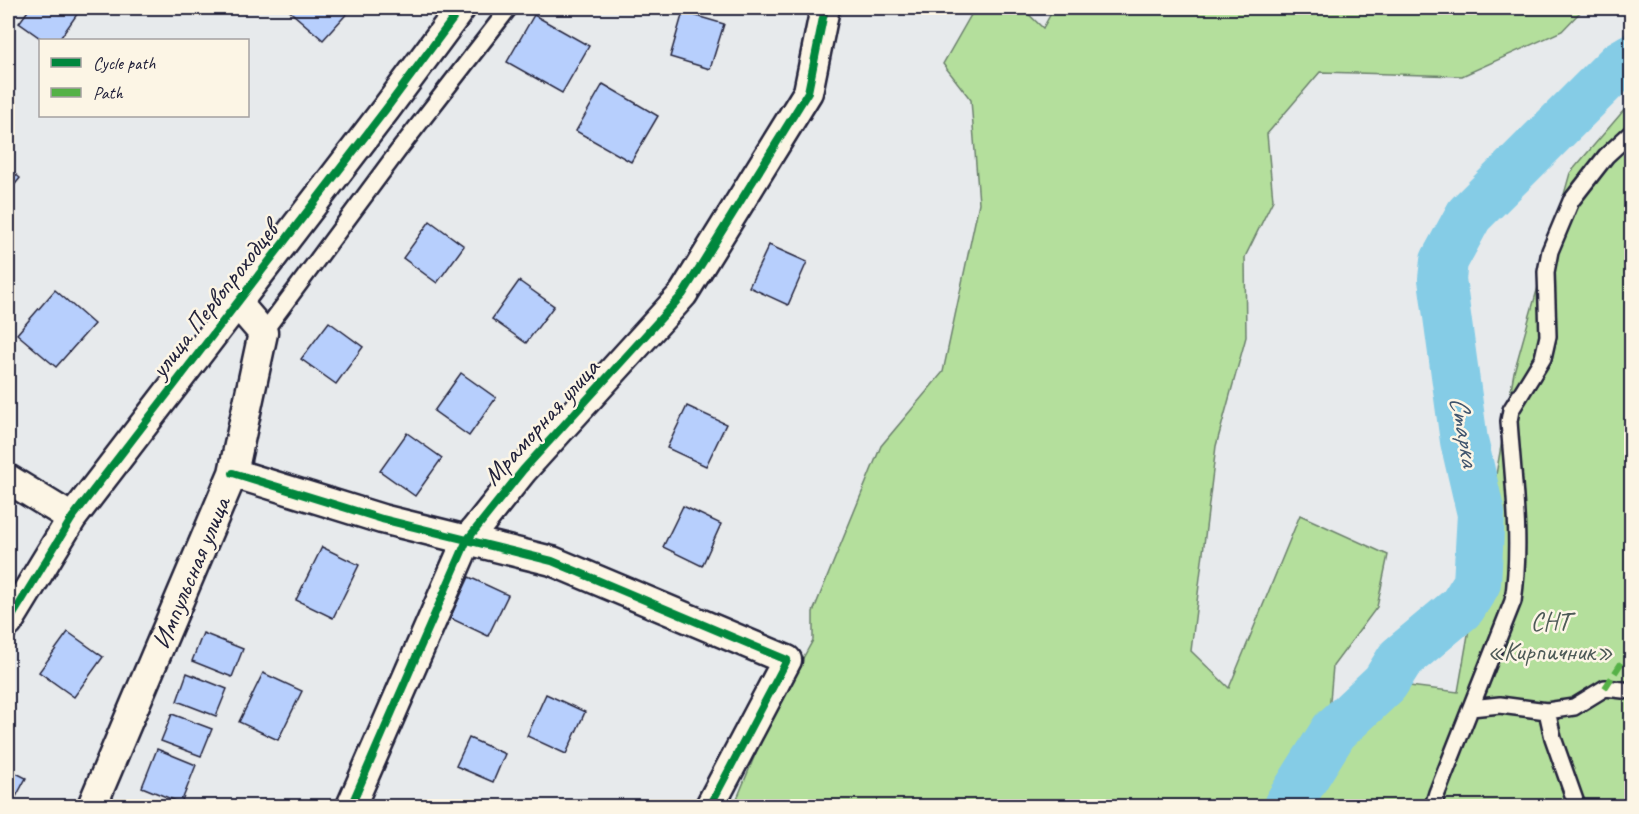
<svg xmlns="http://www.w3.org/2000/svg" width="1639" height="814" viewBox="0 0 1639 814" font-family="Caveat,sans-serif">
  <rect width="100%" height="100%" fill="#e7eaec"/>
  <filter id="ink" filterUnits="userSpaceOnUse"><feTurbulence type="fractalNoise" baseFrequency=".0167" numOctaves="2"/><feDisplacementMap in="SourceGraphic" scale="12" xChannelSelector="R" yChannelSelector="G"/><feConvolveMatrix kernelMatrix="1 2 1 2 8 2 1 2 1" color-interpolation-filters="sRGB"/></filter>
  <g filter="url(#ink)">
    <path fill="#b4df9c" stroke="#6b806c" stroke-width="1.5" d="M975 8H1022L1043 28 1054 8H1584L1562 31 1462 76 1320 72 1267 134 1273 200 1245 257 1246 337 1216 446 1191 651 1229 688 1300 515 1388 555 1377 607 1333 666 1329 712 1270 806H734L771 716 813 640V612L881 446 943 372 979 203 971 100 943 64Z
      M1631 102V806H1287L1334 731 1385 683 1458 692 1514 372 1570 173Z"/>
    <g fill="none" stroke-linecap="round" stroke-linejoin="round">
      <path stroke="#85cce6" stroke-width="48" d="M1287 806 1334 731 1385 683 1400 659 1462 607 1477 583 1481 514 1464 441 1442 279 1444 261 1469 215 1620 64 1632 57"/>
    </g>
    <path fill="#b7cffd" stroke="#22223b" stroke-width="1.5" d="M30 8H77L80 10 59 40H43L19 23Z
      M286 8H352L323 40Z
      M683 12 724 24 710 69 670 57Z
      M534 15 589 46 562 93 507 62Z
      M603 84 658 116 631 162 576 131Z
      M8 168 20 178 8 193Z
      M430 221 464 246 437 283 403 258Z
      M769 245 807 262 788 305 749 287Z
      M519 281 554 306 526 343 492 319Z
      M55 290 94 324 56 367 17 334Z
      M329 322 363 347 336 384 301 359Z
      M461 373 496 398 469 436 434 411Z
      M687 406 726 424 706 466 667 448Z
      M407 433 442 458 415 496 380 471Z
      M683 506 721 524 702 566 663 547Z
      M322 547 359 565 333 618 296 600Z
      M469 577 508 595 488 636 450 618Z
      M68 632 103 657 74 697 39 672Z
      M203 633 243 649 232 677 192 661Z
      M187 673 227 689 216 716 177 701Z
      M263 673 302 691 278 740 239 722Z
      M546 694 585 712 566 754 527 736Z
      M172 714 212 729 201 756 161 741Z
      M469 738 505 754 493 782 456 766Z
      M157 749 196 765 181 803 142 787Z
      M8 769 26 778 11 806H8Z"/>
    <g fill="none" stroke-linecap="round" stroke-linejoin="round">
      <g stroke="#22223b" stroke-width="20">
        <path id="service" d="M263 333 398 151 509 8
          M1471 708 1500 705 1547 711 1574 707 1605 688 1632 691
          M1547 711 1553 738 1577 806
          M1433 806 1437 793 1513 601C1522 542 1513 480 1509 421L1511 410 1543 358 1548 336 1546 272 1550 251 1571 201 1606 156 1632 132"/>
      </g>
      <g stroke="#22223b" stroke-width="33">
        <path id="minor" d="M233 473 382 519 552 561 787 660 710 806
          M8 479 72 518
          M8 623 72 518 386 109 461 8
          M92 806 233 473 263 333 238 304
          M351 806 467 540 523 470 683 294 808 92 825 8"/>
      </g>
      <use href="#service" stroke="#fcf5e5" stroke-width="15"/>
      <use href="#minor" stroke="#fcf5e5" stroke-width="28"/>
      <path stroke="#55b146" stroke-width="6" stroke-dasharray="12 6" stroke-linecap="butt" d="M1605 688 1622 662 1632 653"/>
      <g stroke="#fcf5e5" stroke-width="11">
        <path id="cycleway" d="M233 473 382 519 552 561 787 660 710 806
          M8 623 72 518 386 109 461 8
          M351 806 467 540 523 470 683 294 808 92 825 8"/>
      </g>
      <use href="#cycleway" stroke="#00873e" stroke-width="8"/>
    </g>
  </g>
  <g text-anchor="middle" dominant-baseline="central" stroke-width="5" stroke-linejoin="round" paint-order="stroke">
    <g font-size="26" fill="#22223b" stroke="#fcf5e5">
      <text transform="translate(214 300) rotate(-52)">улица Первопроходцев</text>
      <text transform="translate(541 422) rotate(-48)">Мраморная улица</text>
      <text transform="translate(191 573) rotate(-67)">Импульсная улица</text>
    </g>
    <g font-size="26" fill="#4e5b58" stroke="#fcf5e5">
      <text x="1550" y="621">СНТ<tspan x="1550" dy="30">«Кирпичник»</tspan></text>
    </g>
    <g font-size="27" font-style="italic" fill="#40556e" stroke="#fcf5e5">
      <text transform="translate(1465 431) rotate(80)">Старка</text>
    </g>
  </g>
  <rect width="1639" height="814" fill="none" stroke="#fcf5e5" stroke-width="30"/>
  <rect x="15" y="15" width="1609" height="784" fill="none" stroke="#22223b" stroke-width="2" filter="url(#ink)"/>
  <rect x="39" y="39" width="210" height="78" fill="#fcf5e5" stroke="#a5a1a1" stroke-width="1.5"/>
  <rect x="51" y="58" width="30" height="9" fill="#00873e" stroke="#a5a1a1" stroke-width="1.5"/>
  <text x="93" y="69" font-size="18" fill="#22223b">Cycle path</text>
  <rect x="51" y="88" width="30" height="9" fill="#55b146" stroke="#a5a1a1" stroke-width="1.5"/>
  <text x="93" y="99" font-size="18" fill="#22223b">Path</text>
</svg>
